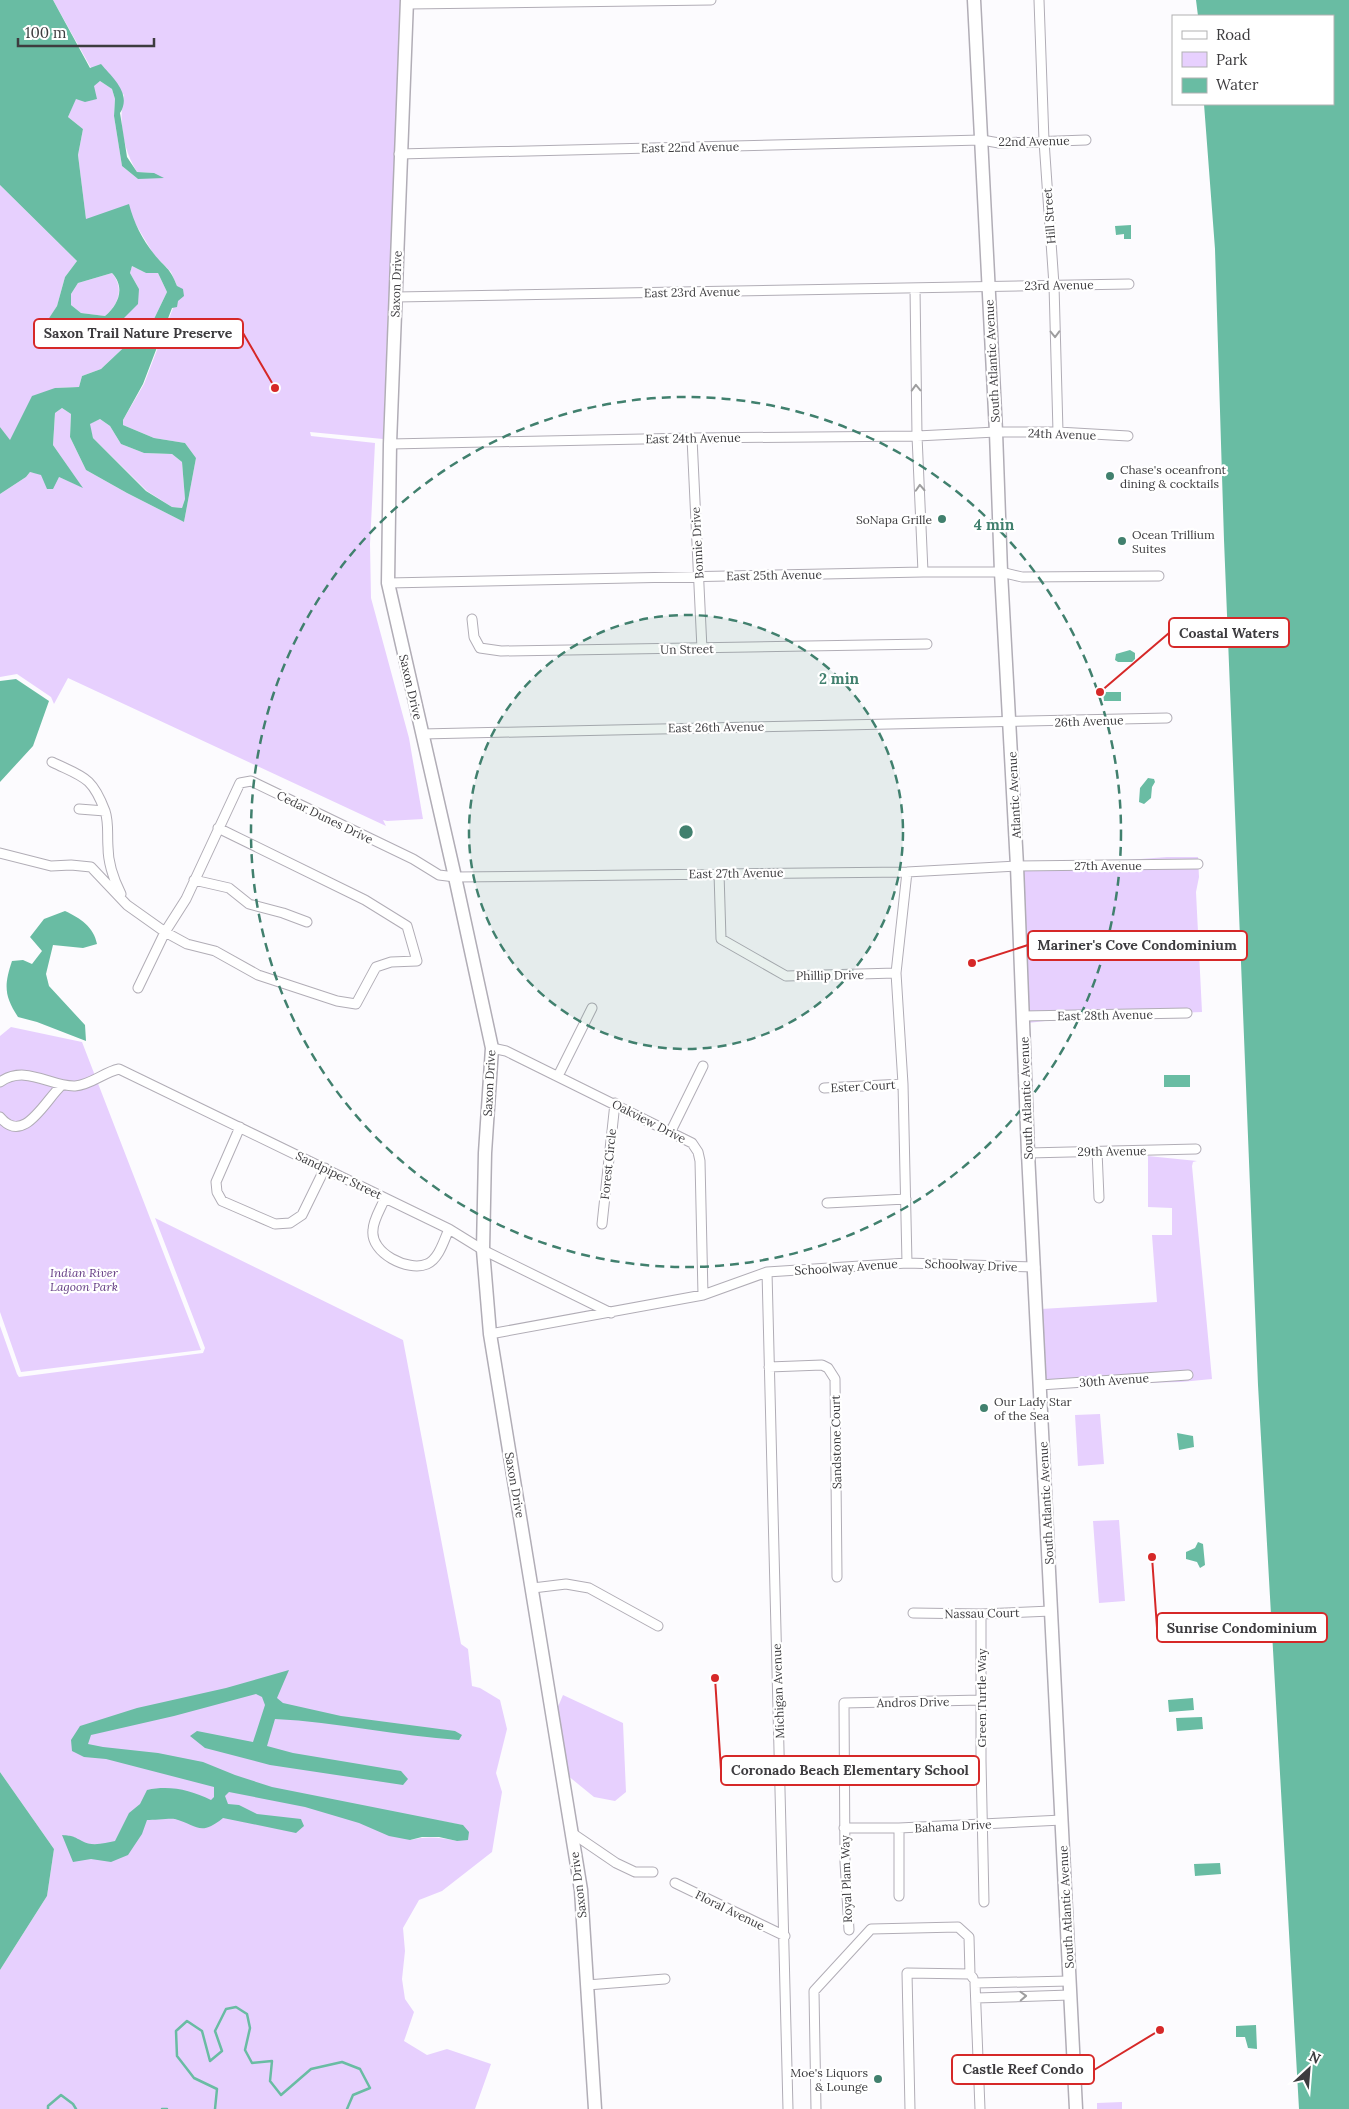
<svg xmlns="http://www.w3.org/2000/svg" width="1349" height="2109" viewBox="0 0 1349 2109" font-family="Lora,serif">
  <rect width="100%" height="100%" fill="#fcfbfe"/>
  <path fill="#e7d0fe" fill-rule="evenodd" d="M53 0H407L396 297 388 308 383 439 310 432 311 436 375 443 370 544 371 598 409 738 423 819 387 821 383 820 386 826 68 678 54 704 51 697 17 674 0 677V494L26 477 30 472 59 477 82 487 53 445 55 413 62 408 71 414 70 437 86 470 127 493 184 522 196 458 185 443 154 438 123 425V420L144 384 173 308 177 286 171 272 154 255 135 223 86 219 78 155 83 129 68 117 76 98 100 81 112 89 115 99 114 116 122 166 138 179 154 173 137 172C123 149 118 121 124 95L91 68Z
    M0 185 77 261 65 277 57 306 35 341 50 334 122 320 139 289 130 273 132 266 146 273H158L167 292 154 319 101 369 82 376 79 387 55 388 10 441 0 427Z
    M112 273C125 289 118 305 105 316L81 313 71 305V294L78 283Z
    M100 419 110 426 121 444 144 453 172 454 182 462 185 499 182 508 172 507 147 491 93 438 89 424Z
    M1167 857H1198L1199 877 1196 892 1202 1012 1080 1017 1028 1023 1022 868Z
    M11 1027 82 1042 201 1350 21 1372 0 1312V1036Z
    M1148 1156 1197 1161 1193 1162 1192 1166 1212 1379 1181 1382 1045 1385 1041 1309 1157 1302 1152 1235H1172V1208L1148 1207Z
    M155 1218 403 1340 461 1644 468 1649 472 1686 480 1688 500 1700 507 1729 496 1773 502 1792 492 1852 442 1891 419 1900 403 1928 405 1951 402 1979 405 1999 414 2012 404 2041 427 2055 447 2049 491 2064 475 2109H0V1970L47 1896 54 1849 0 1772V1326L17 1374 19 1377 203 1353 205 1348ZM435 1820 462 1825 457 1841C440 1837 427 1836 410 1840Z
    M1100 1414 1104 1464 1078 1466 1075 1415Z
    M1119 1520 1125 1601 1099 1603 1093 1521Z
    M563 1695 623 1723 626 1792 615 1801 594 1797 567 1775 557 1709Z
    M1122 2102V2109H1097V2103Z"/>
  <path fill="#69bca3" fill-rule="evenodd" d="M0 0H53L90 68 101 64C113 78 132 94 120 113L127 157 137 172 154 173 164 178 138 179 122 166 114 116 115 99 112 89 100 81 94 86 97 99 85 102 76 99 68 117 83 129 78 155 86 219 129 204C134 223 142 239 154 254 165 268 170 267 177 286L183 289 184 296 178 301 177 307 172 308 143 384 123 420V425L154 438 185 443 196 458 184 522 127 493 86 470 70 437 71 414 62 408 55 413 53 445 83 488 59 477 53 489H47L41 475 30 472 26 477 0 494V427L10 440 32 396 55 388 79 387 82 376 101 369 154 319 167 292 158 273H146L132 266 130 273 139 289 138 304 122 320 50 334 34 341 57 306 65 277 77 261 0 185ZM112 273C126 288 118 305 105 316L81 313 71 305V294L78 283ZM100 419 110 426 121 444 144 453 172 454 182 462 185 499 182 508 172 507 146 491 93 438 90 424Z
    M1196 0H1349V2109H1299L1258 1385 1224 540 1215 249 1204 104H1333V16H1198Z
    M1131 225V239H1124V234L1116 235 1115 226Z
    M1130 650 1135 653V659L1132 662H1118L1115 660 1116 654Z
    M16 679 49 701 33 746 0 782V681Z
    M1103 692H1121V701H1104Z
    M1148 778 1154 779 1155 782 1152 787 1151 798 1144 804 1139 802 1140 788Z
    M65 911C80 918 94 927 97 944L83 948 53 945 46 974 49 986 85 1025 86 1041 37 1022 18 1017C4 996 4 985 12 961L23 960 32 964 42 951 30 937 44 919Z
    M1164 1075H1190V1087H1164Z
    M1177 1433 1193 1436 1194 1447 1179 1450Z
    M1198 1542 1203 1544 1205 1565 1200 1568 1197 1562 1186 1559V1552L1195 1548Z
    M289 1670 277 1698 283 1703 341 1716 455 1731 462 1735 459 1740C398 1736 337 1722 275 1719L267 1746 293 1753 401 1771 408 1779 403 1785 270 1765 205 1748 190 1736 197 1731 253 1742 265 1705 262 1697 256 1694 174 1716 91 1735 88 1744 103 1747 158 1753 203 1762 235 1775 272 1787 463 1825 469 1832 468 1840 457 1841 439 1837H422L410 1840 389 1836 359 1823 305 1807 229 1792 225 1796 228 1804 239 1805 257 1814 301 1819 304 1826 296 1833 223 1818C200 1837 197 1825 175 1819 171 1818 154 1820 147 1820L142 1834 128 1855 111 1862 91 1859 73 1862 62 1835C74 1836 72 1836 82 1841 92 1847 105 1843 115 1841L129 1813 140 1804 147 1790C170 1785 190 1790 211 1800L214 1797V1787L106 1759 84 1757 72 1751 71 1740 80 1726 137 1708 226 1688Z
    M1193 1698 1194 1710 1169 1712 1168 1700Z
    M1202 1717 1203 1729 1177 1731 1176 1718Z
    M0 1772 54 1849 47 1896 0 1970Z
    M1220 1863 1221 1874 1195 1876 1194 1864Z
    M1256 2025 1257 2049 1248 2048 1245 2037H1236V2026Z"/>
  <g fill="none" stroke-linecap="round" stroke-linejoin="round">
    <path stroke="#69bca3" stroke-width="2.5" d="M48 2109V2106L61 2095 73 2104 76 2109
      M162 2109H167
      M215 2109 217 2089 194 2078 177 2056 176 2031 187 2021 202 2031 210 2061 222 2051 215 2031 226 2009 236 2007 247 2014 250 2028 245 2050 252 2063 272 2061 270 2081 281 2095 311 2069 342 2062 360 2069 370 2088 353 2095 347 2109"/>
    <g stroke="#b1adb6" stroke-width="11">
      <path id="street" d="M1039 0 1044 141 1054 285 1058 432
        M407 4 711 0
        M399 154 982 140 999 143 1086 140
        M915 288 917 436 923 572
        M396 297 1129 284
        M692 438 702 649
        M390 444 692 438 917 436 996 432H1058L1128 436
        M388 583 923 572H1001L1022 577 1159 576
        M472 619 474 637 480 648 501 651 927 644
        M422 734 1167 718
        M52 762C83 777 92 776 105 811
        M79 809 105 811C109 823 107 834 108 847 108 862 114 880 121 894
        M0 853 51 866 71 865 91 867 127 905 165 932 187 944 215 951 258 975 337 1001 356 1004 376 967 391 962 417 961 407 926 365 900 218 828
        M719 873 721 939 786 976 896 973
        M194 880 229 888 249 904 283 913 307 922
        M138 988 165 932 186 899 240 783 251 781 413 859 439 875 455 877 907 872 1017 866 1198 864
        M1023 1016 1187 1013
        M492 1048 506 1051 692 1143 698 1152 700 1161 703 1295
        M558 1076 592 1008
        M0 1082C26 1064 50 1087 75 1086 91 1085 104 1072 119 1069L449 1229 483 1250 611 1313
        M824 1088 903 1084
        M0 1117C24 1146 45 1100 62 1085
        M240 1127 216 1182 217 1192 222 1201 275 1224 290 1223 302 1215 325 1168
        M671 1131 703 1066
        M1097 1151 1099 1198
        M1028 1153 1196 1149
        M385 1198C381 1208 373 1220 373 1230 370 1253 408 1272 427 1264 439 1259 444 1240 449 1229
        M827 1203 906 1199
        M602 1224 615 1103
        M907 1263 903 1084 896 973 907 872
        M767 1272 788 2109
        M490 1334 703 1295 767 1272 907 1263 1035 1267
        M769 1367 822 1365 828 1368 835 1379 837 1577
        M1040 1385 1188 1375
        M533 1588 566 1584 589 1588 658 1626
        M913 1613 981 1614 1051 1611
        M981 1614V1761L984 1902
        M844 1828H899L1062 1820
        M899 1828V1896
        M572 1833 616 1863 635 1872H653
        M675 1883 785 1936
        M849 1930 845 1862 844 1703 981 1700
        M587 1985 665 1979
        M976 1998 1070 1995
        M816 2109 814 1991 871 1929 958 1927 969 1937 970 1974
        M910 2109 907 1973 970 1974 973 1978
        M980 2109 975 1983 1069 1981"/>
    </g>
    <g stroke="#b1adb6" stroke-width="15">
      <path id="secondary" d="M407 0 390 444 388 583 455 877 492 1048 485 1153 483 1250 490 1334 581 1890 595 2109
        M974 0 996 432 1001 572 1017 866 1028 1153 1076 2109"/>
    </g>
    <use href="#street" stroke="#fff" stroke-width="9"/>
    <use href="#secondary" stroke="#fff" stroke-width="12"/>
  </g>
  <defs><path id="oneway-chevron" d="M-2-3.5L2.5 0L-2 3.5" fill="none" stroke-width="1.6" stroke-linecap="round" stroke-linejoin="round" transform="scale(1.25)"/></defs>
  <g stroke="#9e9e9f">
    <use href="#oneway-chevron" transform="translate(1055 334) rotate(89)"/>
    <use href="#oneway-chevron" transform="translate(916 388) rotate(-92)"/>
    <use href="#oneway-chevron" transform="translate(920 488) rotate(-93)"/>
    <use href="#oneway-chevron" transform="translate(1023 1996) rotate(-2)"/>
  </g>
  <circle cx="686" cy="832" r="217" fill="#41806e" fill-opacity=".12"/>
  <g fill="none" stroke="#41806e" stroke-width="2.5" stroke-dasharray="9 6">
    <circle cx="686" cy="832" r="217"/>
    <circle cx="686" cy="832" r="435"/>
  </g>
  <g fill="#41806e" stroke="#fff" stroke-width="2">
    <circle cx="1110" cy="476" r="5"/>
    <circle cx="942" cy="519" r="5"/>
    <circle cx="1122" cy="541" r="5"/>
    <circle cx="984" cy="1408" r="5"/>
    <circle cx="878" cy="2079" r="5"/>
  </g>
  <g text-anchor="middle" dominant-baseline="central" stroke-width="4.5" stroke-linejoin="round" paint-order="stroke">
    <g font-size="12" fill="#3d3c3f" stroke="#fff">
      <text transform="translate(1034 141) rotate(-1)">22nd Avenue</text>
      <text transform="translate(690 147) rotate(-1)">East 22nd Avenue</text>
      <text transform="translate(1049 216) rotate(-94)">Hill Street</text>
      <text transform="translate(396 284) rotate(-88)">Saxon Drive</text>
      <text transform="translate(1059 285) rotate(-1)">23rd Avenue</text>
      <text transform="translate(692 292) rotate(-1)">East 23rd Avenue</text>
      <text transform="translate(992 361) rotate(-93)">South Atlantic Avenue</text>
      <text transform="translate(1062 434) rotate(2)">24th Avenue</text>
      <text transform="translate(693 438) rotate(-1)">East 24th Avenue</text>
      <text transform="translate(697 543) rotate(-93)">Bonnie Drive</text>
      <text transform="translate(774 575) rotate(-1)">East 25th Avenue</text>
      <text transform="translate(687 649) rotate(-1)">Un Street</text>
      <text transform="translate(411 687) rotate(77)">Saxon Drive</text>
      <text transform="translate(1089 721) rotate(-2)">26th Avenue</text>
      <text transform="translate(716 727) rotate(-1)">East 26th Avenue</text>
      <text transform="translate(1014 795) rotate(-93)">Atlantic Avenue</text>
      <text transform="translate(325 817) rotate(26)">Cedar Dunes Drive</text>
      <text x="1108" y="865">27th Avenue</text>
      <text transform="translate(736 873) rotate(-1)">East 27th Avenue</text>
      <text transform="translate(830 975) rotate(-1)">Phillip Drive</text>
      <text transform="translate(1105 1015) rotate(-1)">East 28th Avenue</text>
      <text transform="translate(489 1083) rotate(-87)">Saxon Drive</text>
      <text transform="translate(863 1086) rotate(-3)">Ester Court</text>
      <text transform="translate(1026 1098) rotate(-92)">South Atlantic Avenue</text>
      <text transform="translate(649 1121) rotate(27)">Oakview Drive</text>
      <text transform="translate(1112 1151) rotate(-1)">29th Avenue</text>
      <text transform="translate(608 1164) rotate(-84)">Forest Circle</text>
      <text transform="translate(339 1175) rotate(26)">Sandpiper Street</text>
      <text transform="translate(971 1265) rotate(2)">Schoolway Drive</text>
      <text transform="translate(846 1267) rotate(-4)">Schoolway Avenue</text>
      <text transform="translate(1114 1380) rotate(-4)">30th Avenue</text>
      <text transform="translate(836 1442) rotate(-91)">Sandstone Court</text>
      <text transform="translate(515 1485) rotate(80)">Saxon Drive</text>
      <text transform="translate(1046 1503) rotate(-93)">South Atlantic Avenue</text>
      <text transform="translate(982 1613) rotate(-1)">Nassau Court</text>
      <text transform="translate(778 1691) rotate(-92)">Michigan Avenue</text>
      <text transform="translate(981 1698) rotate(-90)">Green Turtle Way</text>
      <text transform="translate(913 1702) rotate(-1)">Andros Drive</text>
      <text transform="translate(953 1826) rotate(-3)">Bahama Drive</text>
      <text transform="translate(846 1879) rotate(-92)">Royal Plam Way</text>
      <text transform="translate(578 1885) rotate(-97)">Saxon Drive</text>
      <text transform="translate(1066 1907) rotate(-93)">South Atlantic Avenue</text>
      <text transform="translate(730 1910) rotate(26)">Floral Avenue</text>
    </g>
    <g font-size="12" fill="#3d3c3f" stroke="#fff" text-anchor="start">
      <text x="1120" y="469">Chase's oceanfront<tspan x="1120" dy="14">dining &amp; cocktails</tspan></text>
      <text x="932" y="519" text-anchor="end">SoNapa Grille</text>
      <text x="1132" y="534">Ocean Trillium<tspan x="1132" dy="14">Suites</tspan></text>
      <text x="994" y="1401">Our Lady Star<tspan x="994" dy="14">of the Sea</tspan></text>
      <text x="868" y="2072" text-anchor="end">Moe's Liquors<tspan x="868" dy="14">&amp; Lounge</tspan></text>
    </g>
    <g font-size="12" font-style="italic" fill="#633b83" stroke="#fff">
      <text x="84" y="1272">Indian River<tspan x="84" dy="14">Lagoon Park</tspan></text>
    </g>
  </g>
  <circle cx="686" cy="832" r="8" fill="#41806e" stroke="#fff" stroke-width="2.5"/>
  <g font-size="15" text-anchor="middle" font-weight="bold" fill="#41806e" stroke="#fff" stroke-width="4.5" stroke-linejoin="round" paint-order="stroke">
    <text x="994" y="530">4 min</text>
    <text x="839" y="684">2 min</text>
  </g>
  <path fill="none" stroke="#d62828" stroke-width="2" d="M275 388L243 333M1100 692L1169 633M972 963L1028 945M1152 1557L1157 1628M715 1678L721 1770M1160 2030L1094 2070"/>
  <g fill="#d62828" stroke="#fff" stroke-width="2">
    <circle cx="275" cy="388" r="5"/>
    <circle cx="1100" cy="692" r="5"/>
    <circle cx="972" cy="963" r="5"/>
    <circle cx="1152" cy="1557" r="5"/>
    <circle cx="715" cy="1678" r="5"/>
    <circle cx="1160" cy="2030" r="5"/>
  </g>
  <g fill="#fff" stroke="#d62828" stroke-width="2">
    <rect x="34" y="319" width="209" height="29" rx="5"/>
    <rect x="1169" y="618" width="120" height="29" rx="5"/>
    <rect x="1028" y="931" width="219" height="29" rx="5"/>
    <rect x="1157" y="1613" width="170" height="29" rx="5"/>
    <rect x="721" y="1756" width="258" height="29" rx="5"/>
    <rect x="952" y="2055" width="142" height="29" rx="5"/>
  </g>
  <g font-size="14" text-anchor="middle" font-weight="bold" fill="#3d3c3f">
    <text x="138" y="338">Saxon Trail Nature Preserve</text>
    <text x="1229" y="638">Coastal Waters</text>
    <text x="1137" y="950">Mariner's Cove Condominium</text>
    <text x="1242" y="1633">Sunrise Condominium</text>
    <text x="850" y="1775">Coronado Beach Elementary School</text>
    <text x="1023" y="2074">Castle Reef Condo</text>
  </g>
  <rect x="1172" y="15" width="162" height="90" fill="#ffffff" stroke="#b1b1b2"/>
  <rect x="1182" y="31" width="25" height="8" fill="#ffffff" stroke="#b1b1b2"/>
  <text x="1216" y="40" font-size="15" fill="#3d3c3f">Road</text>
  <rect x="1182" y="52" width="25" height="15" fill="#e7d0fe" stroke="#b1b1b2"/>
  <text x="1216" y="65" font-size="15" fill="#3d3c3f">Park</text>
  <rect x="1182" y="78" width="25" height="15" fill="#69bca3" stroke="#b1b1b2"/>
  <text x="1216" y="90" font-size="15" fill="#3d3c3f">Water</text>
  <g transform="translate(1309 2069) rotate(26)" stroke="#ffffff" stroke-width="4" paint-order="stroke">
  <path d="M0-4L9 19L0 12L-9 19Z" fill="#3d3c3f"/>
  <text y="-8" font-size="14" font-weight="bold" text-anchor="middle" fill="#3d3c3f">N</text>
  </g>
  <path d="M18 38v8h136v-8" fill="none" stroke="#3d3c3f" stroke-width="2.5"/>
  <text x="25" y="38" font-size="15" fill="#3d3c3f" stroke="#ffffff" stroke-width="4" paint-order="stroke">100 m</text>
</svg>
